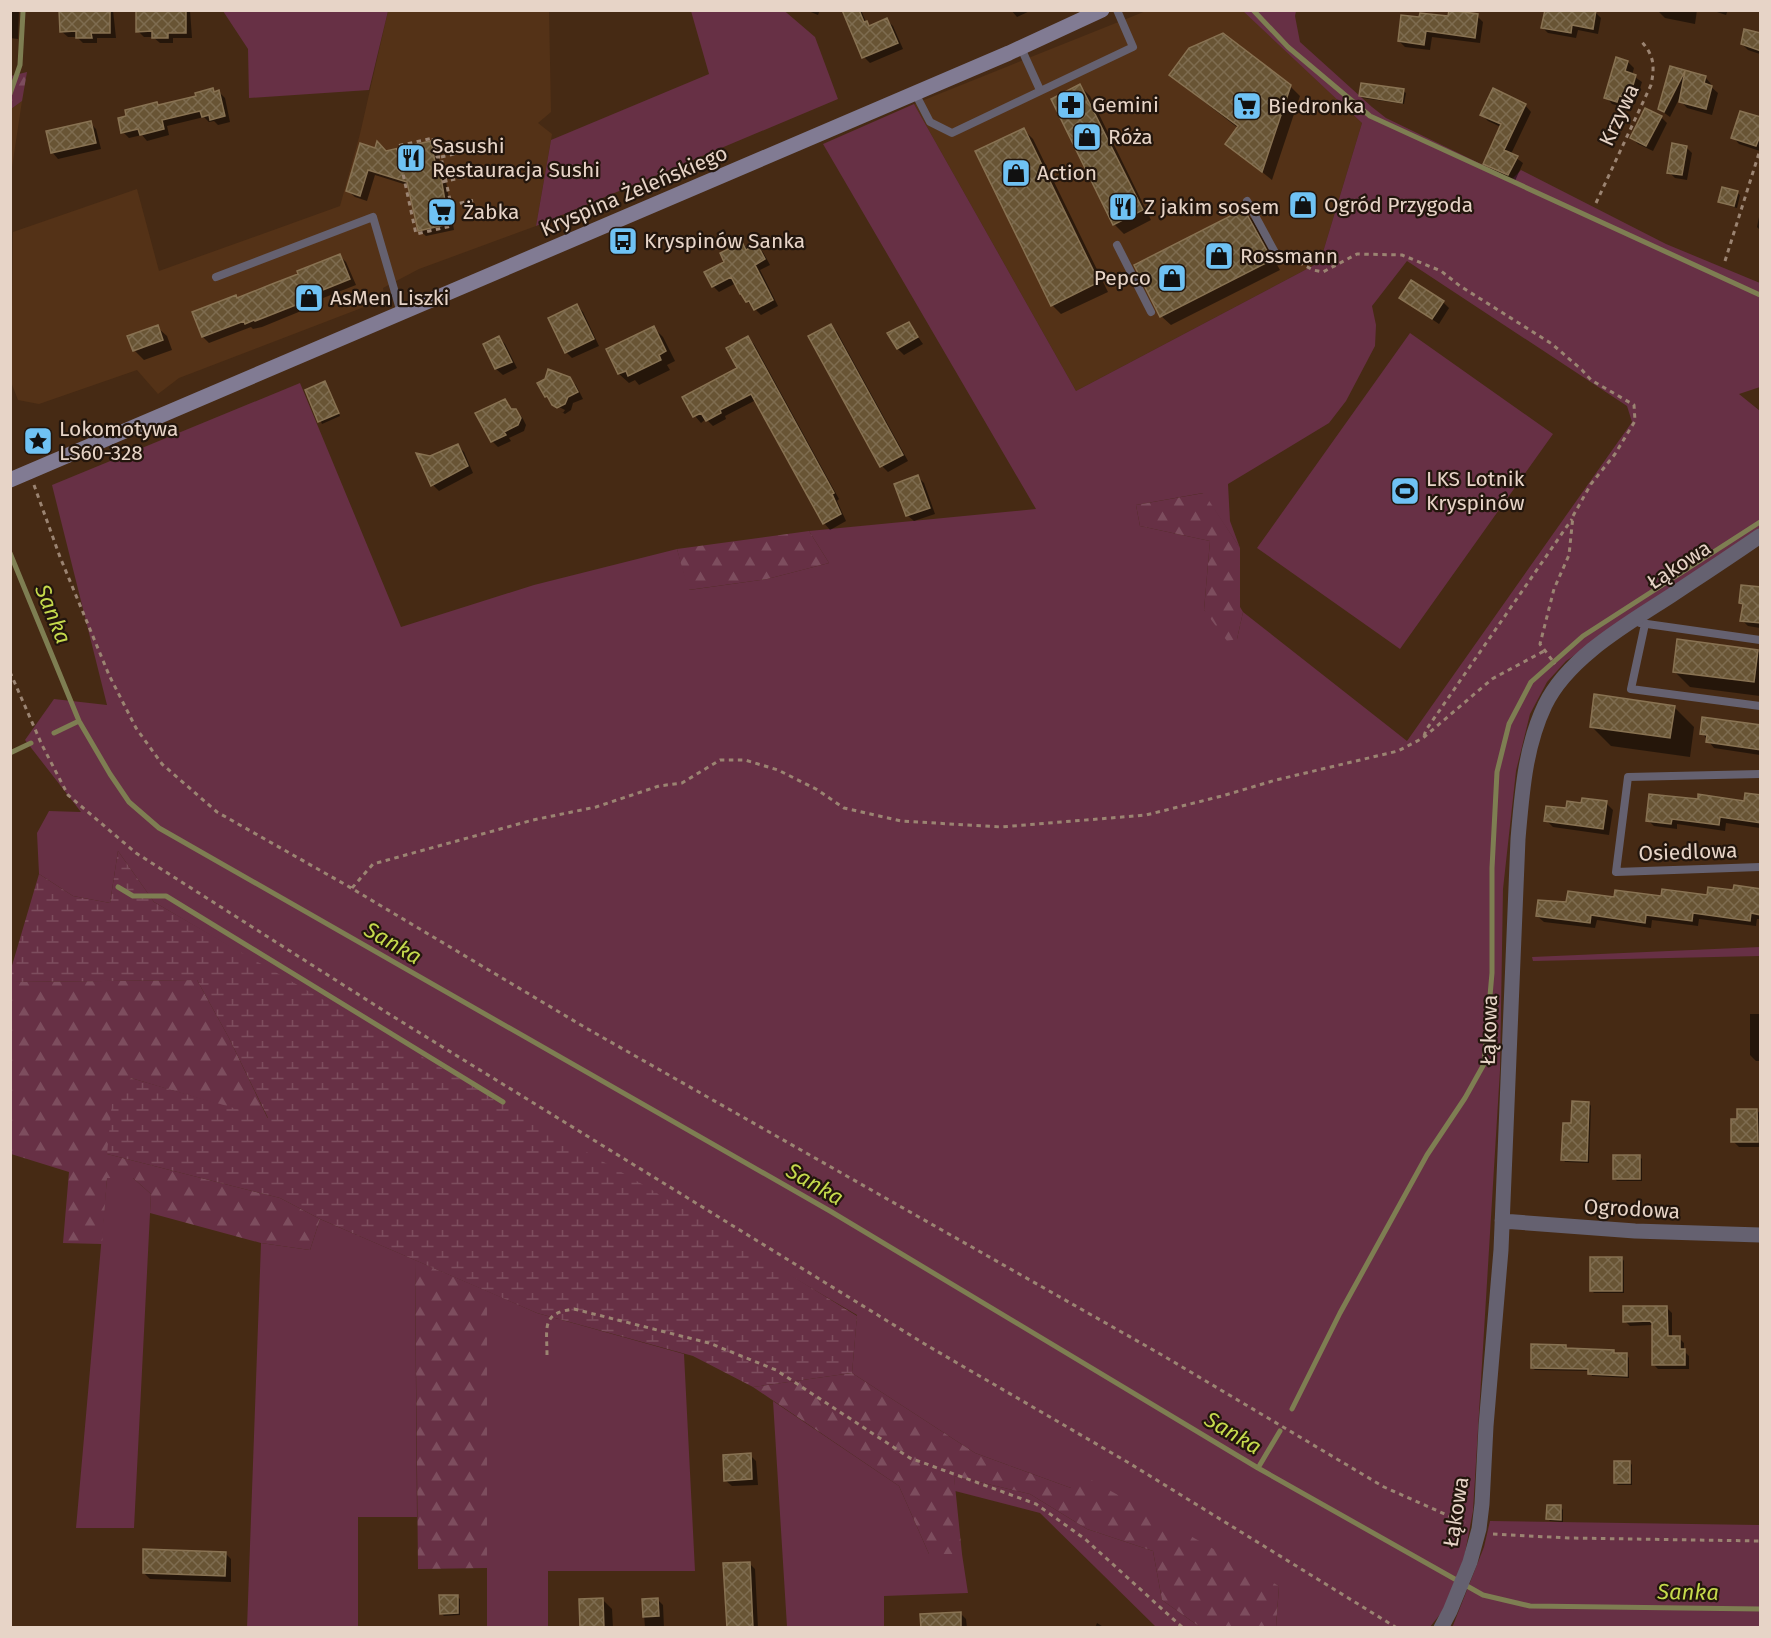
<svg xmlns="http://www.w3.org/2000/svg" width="1771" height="1638" viewBox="0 0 1771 1638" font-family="'Fira Sans',sans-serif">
  <defs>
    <pattern id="forest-firs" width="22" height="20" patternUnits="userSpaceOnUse" patternTransform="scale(1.5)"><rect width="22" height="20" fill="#673045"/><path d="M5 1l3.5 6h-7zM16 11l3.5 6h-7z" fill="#7d4d5e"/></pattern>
    <pattern id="wetland-marsh" width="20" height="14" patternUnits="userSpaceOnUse" patternTransform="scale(1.5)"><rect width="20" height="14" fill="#673045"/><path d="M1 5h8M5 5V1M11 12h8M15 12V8" fill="none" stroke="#7d4d5e"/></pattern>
    <pattern id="building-cross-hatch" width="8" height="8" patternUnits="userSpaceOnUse" patternTransform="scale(1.5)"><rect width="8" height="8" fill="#685434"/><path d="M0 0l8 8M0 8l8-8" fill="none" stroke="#7e6c50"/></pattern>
  </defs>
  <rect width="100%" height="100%" fill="#462a14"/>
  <path fill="#543217" d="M1243 10 1362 123 1320 262 1076 391 914 104 1146 11Z
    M388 11H549L551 112 538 123 552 134 551 140 536 226 419 269 383 288 385 299 179 378 158 394 137 370 39 404 18 400 11 382 13 232 137 189 159 271 340 206 360 134Z
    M22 101 11 174V109Z"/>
  <path fill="#673045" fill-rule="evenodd" d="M223 11H388L369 90 249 98 248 49Z
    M691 11 783 10 787 13 815 37 838 99 536 226 551 140 709 74Z
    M1243 11H1296L1295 16 1300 42 1372 107 1386 118 1512 179 1521 170 1666 244 1760 283V387L1739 394 1760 411V528L1566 661 1547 682 1530 714 1516 771 1503 889 1500 1070 1473 1511 1464 1558 1445 1608 1430 1627H1276L1279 1586 1071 1488 975 1453 852 1373 857 1315 154 902 118 851 110 903 73 896 39 874 37 833 49 811 81 812 25 740 54 699 107 705 52 485 300 383 401 627 534 585 677 549 689 590 767 579 829 563 809 531 1036 509 823 144 914 104 1076 391 1320 262 1362 123ZM1407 261 1627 406 1632 422 1407 741 1243 612 1237 639 1204 610 1210 541 1140 526 1136 505 1203 493 1240 548 1230 521 1228 484 1329 423 1346 401 1375 346 1376 325 1372 306Z
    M1410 333 1553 434 1400 649 1257 548Z
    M1760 947V956L1533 961 1532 957Z
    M107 1178H133L151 1194 134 1528H76Z
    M320 1219 415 1260 417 1517H358V1627L247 1628 261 1243 310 1250Z
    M487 1291 537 1313 684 1354 695 1571H548V1627H487Z
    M773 1401 899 1486 929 1554H962L968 1593 884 1596V1627H787Z
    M954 1476 1030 1494 1087 1529 1153 1551 1162 1600 1200 1627H1156L1040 1513 955 1491Z
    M1490 1521 1760 1525V1627L1452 1628 1484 1547Z"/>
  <path fill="url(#forest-firs)" d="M27 72 22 101 11 109V76Z
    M1204 493 1240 548V607L1243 612 1237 639 1227 641 1204 610 1210 541 1140 526 1136 505Z
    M809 531 829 563 767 579 688 590 677 549Z
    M197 980 229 1038 268 1119 131 1078 107 1154 280 1198 320 1219 310 1250 261 1243 150 1213 151 1194 133 1178H107L102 1244 63 1243 69 1172 11 1154 10 982Z
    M415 1260 487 1291V1568L418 1569Z
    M852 1373 975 1453 1071 1488 1086 1477 1279 1586 1276 1627H1200L1162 1600 1153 1551 1087 1529 1030 1494 954 1476 962 1554H929L899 1486 753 1387Z"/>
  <path fill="url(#wetland-marsh)" d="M118 851 154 902 647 1187 857 1316 852 1373 753 1387 693 1356 537 1313 320 1219 280 1198 107 1154 112 1102 131 1078 268 1118 229 1038 197 980 11 982V969L39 874 73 896 110 903Z"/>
  <path fill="#0007" d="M10 10H19L18 39 10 38Z
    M61 10H113L116 38H97V43H83L77 37H68L61 31Z
    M137 10H190L192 38H173V43H160L153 37H144L138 31Z
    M806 10H820L818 15Z
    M844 10H861L866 22 871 27 887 20 893 26 903 49 870 63 864 57Z
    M1011 10H1032L1017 17Z
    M1583 10 1596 13 1601 18 1598 34 1578 30 1576 38 1548 33 1543 28Z
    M1660 10H1697L1695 24 1665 18 1659 12Z
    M1711 10H1728L1726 15Z
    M1477 16 1483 22 1480 43 1432 37 1430 50 1405 47 1399 41 1449 18Z
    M1760 34V54L1748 50 1742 44Z
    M1628 62 1634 68 1632 75 1642 82 1635 104 1625 101 1623 107 1612 104 1606 97Z
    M1671 68 1705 77 1711 84 1710 86 1718 93 1712 115 1687 108 1679 99 1670 117 1659 109Z
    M1171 75 1290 86 1300 96 1272 180 1227 144 1238 128 1181 84Z
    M1080 86 1090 96 1151 220 1124 234 1114 224Z
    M212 90 215 93 219 92 225 98 230 122 218 125 214 121 209 122 204 117 167 126 169 135 147 141 142 135 129 138 123 132Z
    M1403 91 1406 93 1404 104 1363 98 1360 95Z
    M1525 105 1531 112 1511 154 1523 163 1515 181 1491 169 1485 163 1501 127 1488 121 1482 115Z
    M1661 117 1667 123 1653 151 1638 144 1632 138Z
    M1760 119V151L1739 144 1733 137Z
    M90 123 96 129 101 149 58 159 52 152Z
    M1023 129 1033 139 1108 292 1061 314 1052 305Z
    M430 143 437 149 442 171 445 175 454 230 426 236 419 230 410 186 375 175 367 201 355 197 348 191 361 145 386 152Z
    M1686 147 1692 153 1687 180 1675 178 1669 172Z
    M1737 193 1740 195 1737 208 1723 204 1720 201Z
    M1244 211 1253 220 1280 270 1171 325 1161 316Z
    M1760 212V230L1757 227Z
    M742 243 749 250 757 246 763 252 770 265 760 270 778 306 761 315 748 302 736 283 719 292 713 286 726 262Z
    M340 256 346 262 356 285 313 302 314 305 305 308 306 309 262 327 253 329 251 327 209 343 203 337 194 313 272 286Z
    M1401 298 1443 302 1449 308 1439 324Z
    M577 306 583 312 599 346 572 358 566 352Z
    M909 324 923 344 904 355 898 349Z
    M831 326 837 332 908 461 888 472 882 466 810 337Z
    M157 327 167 336 172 350 144 360 134 350Z
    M654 328 663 337 675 361 667 365 670 370 639 385 635 380 629 383 619 374Z
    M499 338 505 344 517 368 503 375 496 369 485 344Z
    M748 338 754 344 839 499 837 501 846 521 830 530 824 523 756 400 725 416 726 419 713 426 706 419 701 423 695 416 684 398 739 369Z
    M569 379 576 385 583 399 573 403 571 410 565 414 560 411 563 413 565 410 555 405 546 396 539 384Z
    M325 383 340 416 322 424 307 391Z
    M505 400 513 411 522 417 526 425 524 431 509 438 511 441 498 447 492 441Z
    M457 445 464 452 473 473 439 491 433 485Z
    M918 477 924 483 935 514 914 521 907 515Z
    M1760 582V628L1748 626 1742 620 1744 607 1740 603 1760 589Z
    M1678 641 1760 652V696L1690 687 1674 671Z
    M1674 707 1694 727 1690 757 1611 746 1591 726Z
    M1760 726V755L1714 748 1702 733Z
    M1760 796V828L1726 823 1725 831 1677 824V829L1654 826 1648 820 1699 801 1745 803Z
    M1606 803 1613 810 1609 835 1553 827 1546 820 1582 804Z
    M1760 889V919H1757L1756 926 1699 919 1698 926 1652 920 1651 928 1597 920 1595 928 1544 922 1537 916 1568 904 1615 899 1708 897Z
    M1750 1014H1760V1061H1756L1750 1055Z
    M1589 1103 1591 1106 1589 1163 1565 1162 1563 1159 1572 1125Z
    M1757 1110 1760 1114V1147H1739L1733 1141 1738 1121Z
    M1639 1156 1642 1159V1181H1617L1614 1178Z
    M1622 1258 1624 1261V1293H1594L1592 1291Z
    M1667 1308 1672 1313V1338H1679L1684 1343V1351L1689 1356V1369H1658L1653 1364V1325L1630 1326 1625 1321Z
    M1565 1346 1569 1350 1614 1351 1617 1354 1627 1355 1629 1358V1378L1592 1376 1590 1371 1535 1370 1532 1368Z
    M750 1455 756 1461 758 1485 732 1486 725 1480Z
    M1630 1462 1632 1465V1485H1618L1615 1482Z
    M1561 1507 1563 1510V1522L1550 1521 1548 1519Z
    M225 1553 231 1559V1582L150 1579 144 1573Z
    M749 1563 755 1569 758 1628H728Z
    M457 1596 460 1599V1615L444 1616 441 1613Z
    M602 1599 612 1609 613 1628H581Z
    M657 1599 663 1605 664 1628H645L643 1600Z
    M960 1613 966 1619 967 1628H922Z
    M1097 1623 1105 1628H1095Z"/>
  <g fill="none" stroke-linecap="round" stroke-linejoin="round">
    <path stroke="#7e7e52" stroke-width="5" d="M1253 10 1288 47 1370 116 1760 295
      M10 94 20 65 23 12
      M10 553 79 721 110 774 129 802 159 828 830 1211 1258 1468 1483 1595 1530 1606 1760 1609
      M54 733 79 721
      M10 753 31 743
      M118 887 133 896H166L503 1102
      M1292 1409 1340 1313 1427 1155 1465 1098 1484 1064 1492 973V868L1497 772 1509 724 1531 682 1583 636 1760 522
      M1258 1468 1280 1431"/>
  </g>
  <path fill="url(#building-cross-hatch)" stroke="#887252" stroke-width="1.5" d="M59 10H110V33H91L92 38H76V31L60 32Z
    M136 10H186V33H168V38H152V31L136 32Z
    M842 10H859L864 22 867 21 869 26 887 18 898 43 862 58Z
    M1449 10 1478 14 1475 38 1426 31 1424 45 1398 41 1401 15 1419 17 1420 13 1448 16Z
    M1545 10H1596L1593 29 1572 25 1571 33 1541 28Z
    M1744 29 1761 33V51L1741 44Z
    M1223 33 1291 85 1262 172 1225 144 1238 126 1169 75 1189 48Z
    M1616 57 1628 61 1625 71 1636 75 1629 99 1619 96 1617 102 1604 98Z
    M1670 66 1706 76 1704 83 1712 86 1706 109 1679 102 1685 71 1664 112 1658 109Z
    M1361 83 1404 89 1402 103 1359 96Z
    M1080 84 1143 210 1113 225 1051 99Z
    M213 88 214 92 219 90 225 116 210 120 209 115 202 117 200 111 162 120 164 129 140 135 138 129 121 133 118 118 126 116 125 110 157 102 158 105 196 96 195 93Z
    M1493 88 1526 104 1504 150 1518 156 1508 175 1483 164 1501 124 1480 115Z
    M1645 108 1662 116 1646 146 1630 138Z
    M1740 111 1761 117V133L1756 146 1731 138Z
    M91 121 96 143 51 153 46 131Z
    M1024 128 1099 282 1051 306 975 151Z
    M377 141 386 151 431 141 436 167 439 166 449 224 418 231 407 182 368 170 360 196 346 191 360 143 375 148Z
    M1672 143 1687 146 1682 175 1667 173Z
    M1722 187 1738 191 1734 206 1718 202Z
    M1244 209 1272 260 1160 317 1134 265Z
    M742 242 746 250 757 244 765 259 755 265 773 300 754 310 749 301 746 302 741 294H740L731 277 712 287 704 272 724 262 720 253Z
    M340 254 350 279 308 296 309 298 300 302 301 303 255 321 254 320 245 324 244 321 202 337 192 312 236 295 237 298 272 284 298 274 297 271Z
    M1411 280 1444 301 1432 319 1399 298Z
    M577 304 594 339 565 353 548 318Z
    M909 322 918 337 897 349 887 333Z
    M831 324 903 455 880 467 808 336Z
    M158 325 163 340 133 351 127 336Z
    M654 326 666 351 659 355 661 360 628 376 626 371 618 374 606 349Z
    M499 336 512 362 495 369 483 344Z
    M748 336 834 493 832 494 841 514 823 524 751 394 720 410 721 413 706 421 701 413 693 417 682 397 737 368 726 348Z
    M548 369 570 377 578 392 568 397 565 404 557 408 552 405 547 396 545 397 537 383 545 379Z
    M325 381 339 413 318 422 305 390Z
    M505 399 511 409H516L521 418 518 425 504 432 506 435 491 442 475 413Z
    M458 444 468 466 431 486 416 453 430 456Z
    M918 475 930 508 906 516 894 484Z
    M1741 585 1761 587V623L1740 621 1743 604 1739 603Z
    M1677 639 1758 650 1754 682 1673 672Z
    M1594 694 1675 706 1670 738 1590 727Z
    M1702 717 1761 725V750L1706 742 1707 735 1700 734Z
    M1745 793 1761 795V823L1720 817 1719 825 1672 819 1671 824 1646 821 1649 794 1698 799V794L1744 801Z
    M1582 798 1607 801 1603 829 1544 821 1546 806 1566 808 1567 801 1581 803Z
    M1734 885 1761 889V915L1751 913 1750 921 1693 913 1692 921 1646 915 1645 923 1591 915 1590 923 1536 916 1538 900 1566 902 1568 891 1614 897 1615 890 1661 896 1662 889 1707 895 1708 887 1733 890Z
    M1572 1101 1589 1102 1587 1161 1561 1160 1563 1123H1571Z
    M1737 1109H1757L1758 1142H1731V1119H1737Z
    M1613 1155H1640V1179H1613Z
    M1590 1257H1622V1291H1590Z
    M1623 1306H1667L1668 1336H1680V1349H1685V1365H1652V1323L1650 1321 1623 1322Z
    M1531 1344 1566 1345V1348L1614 1350V1353H1627V1376L1588 1374V1369L1531 1368Z
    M751 1453 752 1479 724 1481 723 1455Z
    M1614 1461H1630V1483H1614Z
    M1547 1505H1561V1520L1546 1519Z
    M143 1549 226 1552 225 1576 143 1573Z
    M750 1562 753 1628H727L723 1563Z
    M439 1595H458V1613L440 1614Z
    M603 1598 604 1628H580L579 1599Z
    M658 1598 659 1616 643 1617 642 1599Z
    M961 1612V1628H921L920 1614Z"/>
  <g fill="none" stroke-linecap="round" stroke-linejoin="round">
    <path stroke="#9b8472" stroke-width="3" stroke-dasharray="4.5 4.5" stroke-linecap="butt" d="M433 138 437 157H441L451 205 448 206 452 226 416 234 397 146Z
      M441 157 463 152
      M442 182 469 176
      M1596 203 1651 85C1655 66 1654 55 1641 41
      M451 205 475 200
      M1291 258 1313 270 1323 272 1357 254 1402 255 1441 271 1460 286 1552 344 1582 370 1591 380 1634 405 1635 421 1615 454 1591 484 1573 516 1569 555 1554 589 1540 644 1555 664
      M1725 261 1760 150
      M34 485 60 557 109 675 136 728 162 764 217 812 346 885 586 1028 1162 1355 1384 1487 1465 1523
      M10 672 42 745 68 795 136 853 389 1014 928 1346 1129 1463 1397 1628
      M1424 736 1426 730 1572 519
      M352 888 373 864 533 820 596 807 659 786 682 783 720 760H745L778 770 816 789 844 808 901 821 1001 827 1146 815 1222 796 1276 780 1398 751 1423 738 1492 679 1544 651
      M547 1355C547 1327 541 1313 574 1309L709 1343 776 1370 910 1458 1036 1504 1085 1539 1183 1628
      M1493 1534 1568 1538 1760 1541"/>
    <path stroke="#656170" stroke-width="8" d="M1021 48 1040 90
      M915 93 930 122 952 133 1133 47 1117 10
      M1247 201 1278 258
      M1117 245 1151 312
      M216 277 373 217 401 313
      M1640 623 1760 640
      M1645 624 1631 689 1760 706
      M1760 774 1628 777 1616 872 1760 867"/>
    <path stroke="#656170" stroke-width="15" d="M1502 1221 1635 1231 1760 1235
      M1441 1628 1450 1611 1470 1562 1479 1529 1482 1504 1486 1426 1501 1250 1518 839C1522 793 1525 747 1545 705 1568 657 1629 623 1672 595 1702 575 1731 556 1760 536"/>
    <path stroke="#817b93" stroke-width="15" d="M10 480 1009 53 1102 10"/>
  </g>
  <defs>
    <g id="pharmacy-square" transform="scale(1.5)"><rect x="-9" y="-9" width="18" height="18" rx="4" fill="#6fc2f4" stroke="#23160d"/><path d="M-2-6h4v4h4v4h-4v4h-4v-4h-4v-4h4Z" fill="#111"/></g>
    <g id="supermarket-square" transform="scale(1.5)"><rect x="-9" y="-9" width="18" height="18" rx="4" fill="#6fc2f4" stroke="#23160d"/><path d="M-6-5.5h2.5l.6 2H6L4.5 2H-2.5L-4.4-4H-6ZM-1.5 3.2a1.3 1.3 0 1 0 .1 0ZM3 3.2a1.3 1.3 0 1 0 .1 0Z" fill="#111"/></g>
    <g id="shop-square" transform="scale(1.5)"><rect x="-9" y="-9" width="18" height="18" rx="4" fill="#6fc2f4" stroke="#23160d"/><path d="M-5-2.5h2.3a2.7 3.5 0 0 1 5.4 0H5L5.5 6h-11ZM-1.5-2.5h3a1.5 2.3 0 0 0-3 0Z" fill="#111"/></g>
    <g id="restaurant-square" transform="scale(1.5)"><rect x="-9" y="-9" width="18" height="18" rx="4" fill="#6fc2f4" stroke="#23160d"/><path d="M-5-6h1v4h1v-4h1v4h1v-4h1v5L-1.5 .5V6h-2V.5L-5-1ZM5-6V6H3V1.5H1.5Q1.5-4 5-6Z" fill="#111"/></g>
    <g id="bus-square" transform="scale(1.5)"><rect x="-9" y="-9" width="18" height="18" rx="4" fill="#6fc2f4" stroke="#23160d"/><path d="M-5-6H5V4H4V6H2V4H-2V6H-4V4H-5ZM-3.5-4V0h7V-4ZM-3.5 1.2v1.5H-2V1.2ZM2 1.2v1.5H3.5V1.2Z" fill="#111"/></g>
    <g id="sight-square" transform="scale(1.5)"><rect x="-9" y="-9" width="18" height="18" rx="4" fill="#6fc2f4" stroke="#23160d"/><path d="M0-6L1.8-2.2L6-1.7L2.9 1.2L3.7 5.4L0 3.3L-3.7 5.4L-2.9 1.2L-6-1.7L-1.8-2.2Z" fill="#111"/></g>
    <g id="stadium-square" transform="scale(1.5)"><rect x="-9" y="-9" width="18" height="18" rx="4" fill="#6fc2f4" stroke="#23160d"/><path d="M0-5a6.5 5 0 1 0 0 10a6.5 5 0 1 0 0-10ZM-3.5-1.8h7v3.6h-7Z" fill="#111"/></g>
  </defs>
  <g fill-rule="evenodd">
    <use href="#pharmacy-square" x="1071" y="105"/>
    <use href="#supermarket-square" x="1247" y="106"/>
    <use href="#shop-square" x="1087" y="137"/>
    <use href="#restaurant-square" x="411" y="158"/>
    <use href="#shop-square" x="1016" y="173"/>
    <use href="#shop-square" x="1303" y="205"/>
    <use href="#restaurant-square" x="1123" y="207"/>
    <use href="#supermarket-square" x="442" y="212"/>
    <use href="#bus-square" x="623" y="241"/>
    <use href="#shop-square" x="1219" y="256"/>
    <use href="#shop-square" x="1172" y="278"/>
    <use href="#shop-square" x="309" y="298"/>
    <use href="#sight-square" x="38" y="441"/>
    <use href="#stadium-square" x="1405" y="491"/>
  </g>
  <g text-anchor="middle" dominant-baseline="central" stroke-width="4.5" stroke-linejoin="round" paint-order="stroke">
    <g font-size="21" fill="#e7d4c7" stroke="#23160d" text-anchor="start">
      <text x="1092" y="105">Gemini</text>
      <text x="1268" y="106">Biedronka</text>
      <text x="1108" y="137">Róża</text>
      <text x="432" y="146">Sasushi<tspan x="432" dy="24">Restauracja Sushi</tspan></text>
      <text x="1037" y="173">Action</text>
      <text x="1324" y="205">Ogród Przygoda</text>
      <text x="1144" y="207">Z jakim sosem</text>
      <text x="463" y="212">Żabka</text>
      <text x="644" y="241">Kryspinów Sanka</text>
      <text x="1240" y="256">Rossmann</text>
      <text x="1151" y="278" text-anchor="end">Pepco</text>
      <text x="330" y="298">AsMen Liszki</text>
      <text x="59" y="429">Lokomotywa<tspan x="59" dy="24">LS60-328</tspan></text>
      <text x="1426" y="479">LKS Lotnik<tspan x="1426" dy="24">Kryspinów</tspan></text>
    </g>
    <g font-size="21" fill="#e7d4c7" stroke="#23160d">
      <text transform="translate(1619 115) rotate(-65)">Krzywa</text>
      <text transform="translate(634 191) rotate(-23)">Kryspina Żeleńskiego</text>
      <text transform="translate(1679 565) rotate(-33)">Łąkowa</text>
      <text transform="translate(1688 852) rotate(-2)">Osiedlowa</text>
      <text transform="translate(1489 1030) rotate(-88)">Łąkowa</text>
      <text transform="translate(1632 1209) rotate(3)">Ogrodowa</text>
      <text transform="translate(1456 1512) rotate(-81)">Łąkowa</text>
    </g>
    <g font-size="22" font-style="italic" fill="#c5da4c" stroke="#23160d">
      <text transform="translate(53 614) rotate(68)">Sanka</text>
      <text transform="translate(393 943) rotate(30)">Sanka</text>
      <text transform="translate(815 1184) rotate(30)">Sanka</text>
      <text transform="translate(1233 1433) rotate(31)">Sanka</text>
      <text transform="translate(1688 1592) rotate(1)">Sanka</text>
    </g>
  </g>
  <rect width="1771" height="1638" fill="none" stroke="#e7d4c7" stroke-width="24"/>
</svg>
